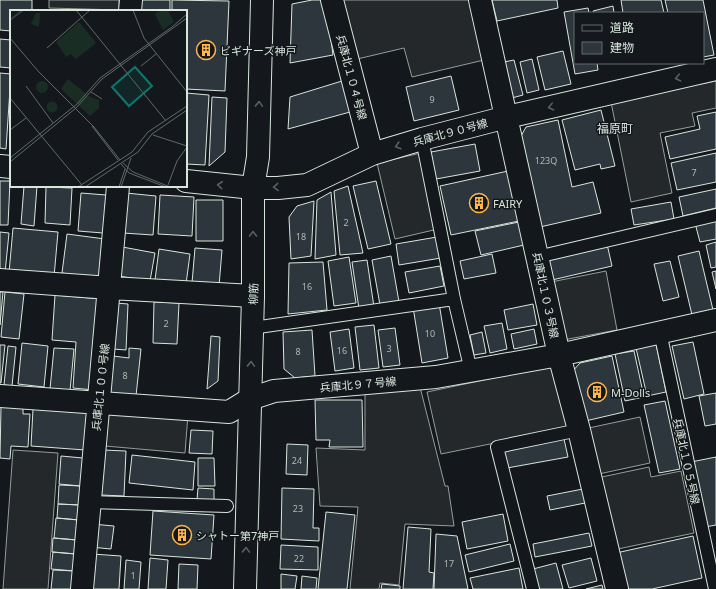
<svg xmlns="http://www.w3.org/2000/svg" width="716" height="589" viewBox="0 0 716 589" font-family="'Noto Sans','Noto Sans JP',sans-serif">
  <rect width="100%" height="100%" fill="#14181c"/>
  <path fill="#24282b" stroke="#939e99" d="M49 0H119V10L49 8Z
    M338 0H469L484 60 412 77 404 48 353 60Z
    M716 81V108L692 113 695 126 660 133 672 193 631 202 611 102Z
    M421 153 438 229 395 239 377 163Z
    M606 271 617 330 563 340 551 282Z
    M555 365 568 428 441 454 427 392Z
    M420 387 445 486H448L454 526 405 524 399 585 380 583 379 589H350L358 507 320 506 316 448 365 450V389Z
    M108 408 188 414 185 453 105 446Z
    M640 417 650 463 594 475 584 429Z
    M13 450 58 453 48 589H3Z
    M649 467 651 477 681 471 694 533 613 550 597 478Z"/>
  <path fill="#2c363c" stroke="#d8e6dc" d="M0 0H32V11H11V31L0 30Z
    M137 0H170V11H136Z
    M172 0 229 1 225 91 186 89V11H172Z
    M312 0H326L333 55 290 63 292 4Z
    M492 0H557L558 8 497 21Z
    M621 0H661L664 13H623Z
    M665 0H703L714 55 703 57V13H668Z
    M613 6 614 13H594L593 11Z
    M588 8 589 13H575V63H597L598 70 575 74 564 12Z
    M0 39 11 40V68L0 67Z
    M563 51 571 84 545 90 537 57Z
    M532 59 539 90 527 93 520 62Z
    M514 60 523 95 508 99 499 63Z
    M0 73 11 74 6 149 0 148Z
    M451 76 459 110 414 121 406 87Z
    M342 81 350 112 288 129 290 97Z
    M186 93 209 95 205 165 186 164Z
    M212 97 227 98 225 152 209 166Z
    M601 110 615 166 601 169 600 164 575 170 562 120Z
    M716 112V149L670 159 665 137 700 129 697 116Z
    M558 120 572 187 593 182 601 213 540 227 520 138 526 127Z
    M475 144 480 171 436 179 431 152Z
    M716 153V182L677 190 671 163Z
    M508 171 519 221 451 235 440 186Z
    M0 181H10L8 225H0Z
    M376 181 391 244 368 249 353 186Z
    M24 186H37L34 226 21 224Z
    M348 186 363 253 340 255 334 191Z
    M46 187 72 188 70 225 45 223Z
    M716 189V208L683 216 679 197Z
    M331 192 336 255 315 259 317 200Z
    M81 193 106 195 103 233 78 231Z
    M126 193 156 196 153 235 123 233Z
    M160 195 194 197 192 236 158 234Z
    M196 200H223V241H196Z
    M314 201 311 256 291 259 289 217 297 206Z
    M671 202 674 219 634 225 631 209Z
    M716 219V239L700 242 695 223Z
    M519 222 524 245 481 255 475 231Z
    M13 228 58 232 54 277 9 273Z
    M0 232 9 233 5 273H0Z
    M67 234 105 239 100 278 62 273Z
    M437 237 441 258 399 265 396 244Z
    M716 242V267L711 268 706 245Z
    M607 244 612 266 552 280 547 258Z
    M117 246 155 253 150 281 112 275Z
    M195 248 222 250 219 286 192 283Z
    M159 249 190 254 186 284 155 280Z
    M699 251 713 310 692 315 678 256Z
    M492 254 496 273 464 279 460 261Z
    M391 256 399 302 380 305 372 260Z
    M349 257 356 303 334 306 328 261Z
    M367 260 374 307 359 309 352 262Z
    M670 261 679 297 663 301 654 264Z
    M323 262 327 310 288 314 289 263Z
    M440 266 444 286 409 293 405 272Z
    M716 271V289L712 272Z
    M0 292H3L0 325Z
    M5 292 24 294 19 339 1 337Z
    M55 295 101 299 94 390 73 388 76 342 52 340Z
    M154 302 179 303 177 344 153 343Z
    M116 303 128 304 126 350 113 349Z
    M439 303 448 358 422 363 413 307Z
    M533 304 537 325 508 330 504 310Z
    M502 323 507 349 490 353 484 326Z
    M374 325 379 368 360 370 355 327Z
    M395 328 400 365 383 367 378 330Z
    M349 329 354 368 335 371 330 332Z
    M534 329 537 344 514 349 511 334Z
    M312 330 315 376 295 378 284 369 283 332Z
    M482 332 486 353 474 355 470 335Z
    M211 336 220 337 218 381 207 389Z
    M693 342 704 394 684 399 672 346Z
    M22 343 48 346 44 387 18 384Z
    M656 344 666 392 647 396 636 348Z
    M0 345H5L1 383H0Z
    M8 346 16 347 12 386 4 385Z
    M54 348 74 349 70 391 50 389Z
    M129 348 141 349 136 396 110 393 113 356 129 358Z
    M634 351 644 397 625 401 615 354Z
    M612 356 624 412 581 422 571 373 580 363Z
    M716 393V424L705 426 699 396Z
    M315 400H362L363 447H329L330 440H316Z
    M665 401 680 469 659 473 644 405Z
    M1 406 23 408V414H30L28 447 11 446 10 459 0 458Z
    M33 409 87 413 85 450 31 446Z
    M191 430 213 431 212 454 189 453Z
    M564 439 568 457 507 468 504 450Z
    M287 444 308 445 307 475 286 474Z
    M103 450 126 451 124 496 101 495Z
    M132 455 195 462 193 490 129 483Z
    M61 456 83 458 81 486 59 484Z
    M716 457V525L705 527 691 462Z
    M198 458H214L215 486H198Z
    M59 485 81 486 80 505 58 504Z
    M198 488 214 489V500H197Z
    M282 488 314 489 313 528H319V541L281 539Z
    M583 489 585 503 550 510 547 496Z
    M58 504 80 505 79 520 57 518Z
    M153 511 214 515 211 559 150 555Z
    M326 512 355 515 347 589H318Z
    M503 514 508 541 467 549 462 522Z
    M56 518 79 520 77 540 54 538Z
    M92 524 114 526 111 549 90 547Z
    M408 527 431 529 429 572 434 573 433 589H403Z
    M589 533 592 546 535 557 533 544Z
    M436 534 457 536 468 589H434Z
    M693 536 702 578 652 589H624L616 553Z
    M53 538 77 540 76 554 52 552Z
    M510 544 514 561 469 572 465 555Z
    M281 545 318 547V570L280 569Z
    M53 552 76 554 75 571 51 569Z
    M92 554 121 556 119 589H89Z
    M150 558 168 560 166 589H148Z
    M591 558 597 581 569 588 562 565Z
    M126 560 141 562 139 589H124Z
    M556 563 563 589H538L533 569Z
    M179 564 198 565 197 589H178Z
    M519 568 523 589H473L470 578Z
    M53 570 75 571 74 589H51Z
    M281 574 297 576 295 589H281Z
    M302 576 317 578 316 589H301Z
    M382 584 400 586V589H381Z
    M602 585 603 589H586Z"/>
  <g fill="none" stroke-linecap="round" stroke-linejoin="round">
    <g stroke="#d8e6dc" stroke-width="14">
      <path id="service" d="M422 139 454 299 471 371
        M537 257 716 215
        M252 328 454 299
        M660 332 715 589
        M89 502 227 506
        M533 589 497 447 579 430"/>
    </g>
    <g stroke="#d8e6dc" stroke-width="24">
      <path id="minor" d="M332 0 372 154
        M480 0 559 355 579 430 617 589
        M130 11 131 0
        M0 166 11 167
        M186 181 253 188H278L307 185 372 154 422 139 507 117 716 69
        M0 280 110 288 253 296
        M0 396 229 412 250 399 274 391 436 377 559 355 716 320
        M82 589 118 186"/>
    </g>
    <g stroke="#d8e6dc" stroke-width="24">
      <path id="tertiary" d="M245 589 253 296V188L258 157 262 0"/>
    </g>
    <use href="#service" stroke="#14181c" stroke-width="12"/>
    <use href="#minor" stroke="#14181c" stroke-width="22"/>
    <use href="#tertiary" stroke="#14181c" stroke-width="22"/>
  </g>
  <defs><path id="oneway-chevron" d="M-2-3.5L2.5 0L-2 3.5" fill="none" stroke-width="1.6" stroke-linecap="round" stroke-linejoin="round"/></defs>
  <g stroke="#59605f">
    <use href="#oneway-chevron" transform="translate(678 78) rotate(167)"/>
    <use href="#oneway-chevron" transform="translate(259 104) rotate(-88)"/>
    <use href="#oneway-chevron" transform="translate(551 107) rotate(167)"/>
    <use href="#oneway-chevron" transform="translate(398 146) rotate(163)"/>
    <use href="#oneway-chevron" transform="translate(220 185) rotate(-174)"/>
    <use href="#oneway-chevron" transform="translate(276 187) rotate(178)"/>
    <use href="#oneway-chevron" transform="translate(253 234) rotate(-90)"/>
    <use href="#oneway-chevron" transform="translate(251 364) rotate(-88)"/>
    <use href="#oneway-chevron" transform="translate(246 550) rotate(-88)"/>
  </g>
  <defs>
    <g id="building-ring" transform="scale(1)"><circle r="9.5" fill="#14181c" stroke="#ffb74d" stroke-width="1.5"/><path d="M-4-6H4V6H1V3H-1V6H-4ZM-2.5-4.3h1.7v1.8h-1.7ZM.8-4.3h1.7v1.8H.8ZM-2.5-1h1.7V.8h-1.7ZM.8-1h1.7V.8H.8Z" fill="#ffb74d"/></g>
  </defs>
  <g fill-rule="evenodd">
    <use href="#building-ring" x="206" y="50"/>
    <use href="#building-ring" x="479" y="203"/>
    <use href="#building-ring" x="597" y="392"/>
    <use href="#building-ring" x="182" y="535"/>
  </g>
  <g text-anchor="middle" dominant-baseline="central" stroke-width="3" stroke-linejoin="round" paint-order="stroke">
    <g font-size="9" fill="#adbab4">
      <text x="432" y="99">9</text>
      <text x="546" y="160">123Q</text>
      <text x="694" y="172">7</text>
      <text x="346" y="222">2</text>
      <text x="301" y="236">18</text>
      <text x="307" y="286">16</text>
      <text x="166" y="323">2</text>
      <text x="430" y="333">10</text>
      <text x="389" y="348">3</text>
      <text x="342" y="350">16</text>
      <text x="298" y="351">8</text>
      <text x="125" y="375">8</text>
      <text x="297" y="460">24</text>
      <text x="298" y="508">23</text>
      <text x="299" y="558">22</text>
      <text x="449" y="563">17</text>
      <text x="133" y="575">1</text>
    </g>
    <g font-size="11" fill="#d8e6dc" stroke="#14181c" text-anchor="start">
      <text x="220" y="50">ビギナーズ神戸</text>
      <text x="493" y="203">FAIRY</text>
      <text x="611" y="392">M-Dolls</text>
      <text x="196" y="535">シャトー第7神戸</text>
    </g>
    <g font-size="11" fill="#d8e6dc" stroke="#14181c">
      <text transform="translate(352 77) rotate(75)">兵庫北１０４号線</text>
      <text transform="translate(450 132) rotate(-15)">兵庫北９０号線</text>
      <text transform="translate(253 294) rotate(-89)">柳筋</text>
      <text transform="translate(546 295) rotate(78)">兵庫北１０３号線</text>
      <text transform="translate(358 384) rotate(-5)">兵庫北９７号線</text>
      <text transform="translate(100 387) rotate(-84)">兵庫北１００号線</text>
      <text transform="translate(687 461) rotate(78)">兵庫北１０５号線</text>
    </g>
    <g font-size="12" fill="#d8e6dc" stroke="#14181c">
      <text x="615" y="128">福原町</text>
    </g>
  </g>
  <g transform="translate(10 10)">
    <rect width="177" height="177" fill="#14181c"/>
    <path d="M150 0H158L164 12 153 20 145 4ZM26 3H30L29 17 21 14ZM69 12 86 33 66 49 61 44 56 47 46 32ZM58 69 80 87 89 90V98L80 106 51 79ZM26 77a6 6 0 1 1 12 0a6 6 0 1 1-12 0ZM36.5 97a5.5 5.5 0 1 1 11 0a5.5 5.5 0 1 1-11 0Z" fill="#1a2d24"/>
    <path fill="none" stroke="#2f3f4d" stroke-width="2" d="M0 10 13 0"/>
    <path fill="none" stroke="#626a69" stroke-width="1" d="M66 0 156 111M123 0 134 28 177 82M0 28 28 61 84 117 110 150M37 38 80 0M131 56 146 44M16 76 43 113M81 82 92 89M0 88 72 175M82 116 108 150M0 120 16 108M143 125 177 136M0 148 67 94 90 68 162 17 177 4M0 152 66 98 92 69 177 8M113 153 123 162 160 177M111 154 119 163 156 177M158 175 167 151 177 137M68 177 122 142 138 122 177 96M75 177 128 142 142 124 177 100M109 177 115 159M111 177 121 148"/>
    <path fill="#0f766e" fill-opacity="0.15" stroke="#0f766e" stroke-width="2" d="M125 57 142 76 119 96 102 77Z"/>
    <rect width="177" height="177" fill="none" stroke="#d8e6dc" stroke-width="2"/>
  </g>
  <rect x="574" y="12" width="130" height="52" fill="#14181c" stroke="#626a69"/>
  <rect x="582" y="25" width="20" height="6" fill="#14181c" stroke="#626a69"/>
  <text x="610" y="32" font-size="12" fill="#d8e6dc">道路</text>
  <rect x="582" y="42" width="20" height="12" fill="#2c363c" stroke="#626a69"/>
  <text x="610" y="52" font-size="12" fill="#d8e6dc">建物</text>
</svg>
